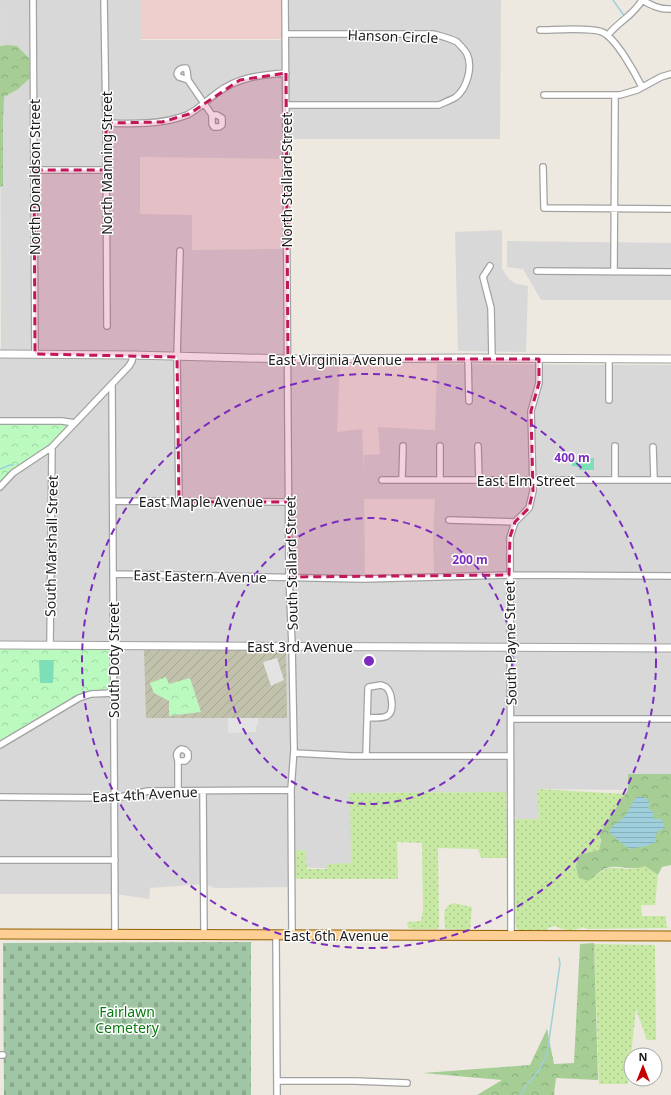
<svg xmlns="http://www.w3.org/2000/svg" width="671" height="1095" viewBox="0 0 671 1095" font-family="'Noto Sans',sans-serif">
  <defs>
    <pattern id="construction-furrows" width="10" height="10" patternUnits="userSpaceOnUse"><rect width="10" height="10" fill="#c1c1ac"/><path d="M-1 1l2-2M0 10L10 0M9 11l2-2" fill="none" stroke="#a5a593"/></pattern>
    <pattern id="grass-dots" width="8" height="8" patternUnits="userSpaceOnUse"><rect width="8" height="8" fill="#c7e9a4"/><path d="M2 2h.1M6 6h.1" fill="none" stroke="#aac78d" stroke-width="1.8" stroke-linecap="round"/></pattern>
    <pattern id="forest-crowns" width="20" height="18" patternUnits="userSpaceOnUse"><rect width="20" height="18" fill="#a5cd94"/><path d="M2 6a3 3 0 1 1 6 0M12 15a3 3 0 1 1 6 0" fill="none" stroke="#8daf7f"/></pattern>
    <pattern id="cemetery-stones" width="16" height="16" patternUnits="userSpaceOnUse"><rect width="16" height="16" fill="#a1c6a6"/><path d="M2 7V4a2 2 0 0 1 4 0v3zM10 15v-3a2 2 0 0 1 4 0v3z" fill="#8aaa8e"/></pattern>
    <pattern id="park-crowns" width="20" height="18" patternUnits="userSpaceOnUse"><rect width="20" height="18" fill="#bafabf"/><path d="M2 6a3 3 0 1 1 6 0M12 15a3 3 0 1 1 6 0" fill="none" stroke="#9fd6a4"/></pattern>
    <pattern id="water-rules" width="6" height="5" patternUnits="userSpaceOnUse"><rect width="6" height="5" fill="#9fcfdc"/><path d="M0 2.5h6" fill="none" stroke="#88b1bc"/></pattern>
  </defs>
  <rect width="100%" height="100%" fill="#ede9e0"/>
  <path fill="#d9d8d8" d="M0 0H141V40H283V159L140 157V214L192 215V250L284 249 285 354 283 356 1 350Z
    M288 0H501L500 139H289Z
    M502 230V269L510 280 517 284 528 286 526 352 458 351 455 232Z
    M507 241 671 243V300H541L523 269 507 267Z
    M0 354 340 359 337 432 362 429 364 474V455L380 454 378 427 435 430 437 364 671 365V574L434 572 433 538 435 499H364L365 579 671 580V774H628V790L537 789 539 819H516L506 792 350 793 352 869 292 867V887L215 888 204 884 150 888 149 899 115 894H0Z"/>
  <path fill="#efcfce" d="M141 0H283L282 39H141Z"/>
  <path fill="url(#construction-furrows)" d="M144 650H286L287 718H146Z"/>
  <path fill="url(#grass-dots)" d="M537 789 626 794 602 830 599 850 585 854 597 875C609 864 616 869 630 869 635 869 640 867 645 866L658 875 655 905H641L642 916H666V924L668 928 587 929 583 927C576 931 562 931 556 926L550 927 546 930H517L514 920 513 819H539Z
    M506 792 507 858H481L478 849 438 848 439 926 438 929H412L408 928 407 922 421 921 423 910 422 843 397 842 398 879H294V851L305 850 307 869H327V864L351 863 350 793Z
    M453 903 472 907 470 930 445 929C445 919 441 907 453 903Z
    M594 944 655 945 656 1040H647L636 1009 628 1084H599Z"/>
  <path fill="url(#forest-crowns)" d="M8 45 17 46 29 58 30 78 18 89 4 97 3 121V186L0 187V46Z
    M628 774H671V865L662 867 658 875 645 866C632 872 617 863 604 869 600 871 593 878 588 881L579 878 576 867 578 855 599 850 601 840 599 834 628 790Z
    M594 943 598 1080 556 1078 554 1094 555 1095H477L502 1080 423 1073 530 1065 547 1029 554 1064 574 1063 580 944Z"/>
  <path fill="url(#cemetery-stones)" d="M251 942V1095H4L3 943Z"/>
  <path fill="url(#park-crowns)" d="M62 422 73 425 51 445 0 484V423Z
    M0 649H110L111 687 107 691H98L0 742Z
    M166 677 169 684 190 678 201 712 169 716V701L154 693 150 683Z"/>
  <path fill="#7cdfb7" d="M579 458H594V470H579V467L572 466V461H579Z
    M39 660H54L53 683H40Z"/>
  <path fill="#e3e3e3" d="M277 658 284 680 271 686 263 662Z
    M228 718H258V724L256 726V732L228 733Z"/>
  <path fill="url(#water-rules)" d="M636 797H645L650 804 648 808 653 812 654 819H661L665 828 658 831 655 837 656 842 646 846 629 849 609 832C612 824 619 823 624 817 629 811 632 804 636 797Z"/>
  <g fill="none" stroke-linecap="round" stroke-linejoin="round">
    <path stroke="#9fcfdc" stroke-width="1.5" d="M613 0 625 17
      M0 469 10 465H13
      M521 1095 526 1086 540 1069 547 1054 560 964 559 958"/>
    <g stroke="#a2a2a2" stroke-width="8">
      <path id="minor" d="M33 0 35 354
        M104 0 106 123 107 326
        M285 0 289 577 292 646 294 749 291 790 292 935
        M642 0C651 5 660 10 671 9
        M540 30C554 30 591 27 602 32 616 38 635 73 642 87
        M286 34H433C441 36 450 38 457 42 460 45 465 50 467 54 473 67 467 88 456 97 451 100 445 102 439 105H286
        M608 35C618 22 634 15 642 0
        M186 68 187 71 188 80 179 77 177 74C178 69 181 68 186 68Z
        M188 80 212 115H217L222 118V125L219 127H214L212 124V115
        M544 95H620L637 90 661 77 671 74
        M106 123C134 124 161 125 187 115 198 110 207 100 217 93 238 77 260 75 286 73
        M543 167 544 208 671 209
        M34 170H106
        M490 266 483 277 491 308 492 358
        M537 271 671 272
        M614 272 615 96
        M468 358 469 401
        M609 359V400
        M112 385 115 934
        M0 421H62L75 423
        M478 446 479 480
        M653 447 654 480
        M382 480H671
        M402 480 403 446
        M440 480V446
        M615 480V446
        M0 487 13 473 52 447 129 366 132 361 133 355
        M113 501 289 502
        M179 502 177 357 180 251
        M449 520 515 522
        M113 574 364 579 509 575 671 576
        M50 645 52 447
        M511 719H671
        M0 745 79 698 91 694 114 693
        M181 749 185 750 188 753V758L185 761H178C176 755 176 752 181 749Z
        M294 753 351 756H510
        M366 755 368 688 369 687 381 685 386 687C392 692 395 712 387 716 382 719 373 717 368 718
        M178 791V761
        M203 791 204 935
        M0 797 115 798 148 791 291 790
        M0 860H115
        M276 935 277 1095
        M511 936 510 537 515 522 529 508 533 491 531 411 539 383V359
        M0 1055H3
        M277 1081H355L407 1083"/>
    </g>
    <g stroke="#a2a2a2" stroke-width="9">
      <path id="tertiary" d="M0 354 133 355 288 359 468 358 671 359
        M0 645 671 648"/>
    </g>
    <g stroke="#926000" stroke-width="11">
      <path id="primary" d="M0 934 671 936"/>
    </g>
    <use href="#minor" stroke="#fff" stroke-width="5.5"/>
    <use href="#tertiary" stroke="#fff" stroke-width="7"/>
    <use href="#primary" stroke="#fdcf95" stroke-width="9"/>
  </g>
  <path fill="#c2185b" fill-opacity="0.2" stroke="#c2185b" stroke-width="3" stroke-dasharray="8 5" stroke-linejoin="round" d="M286 73 288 359H539V383L531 411 533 491 529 508 515 522 510 537 509 575 289 577V502H179L177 357 35 354 34 170H106V123L162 122 189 114 240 80Z"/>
  <g fill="none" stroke="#7b2cbf" stroke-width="2" stroke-dasharray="7 5">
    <circle cx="369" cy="661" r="143"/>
    <circle cx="369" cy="661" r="287"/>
  </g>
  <g text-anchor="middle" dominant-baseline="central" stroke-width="3" stroke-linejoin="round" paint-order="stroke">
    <g font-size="14" fill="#1b1b1b" stroke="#fff">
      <text transform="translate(393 36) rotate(2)">Hanson Circle</text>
      <text transform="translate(106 163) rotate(-90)">North Manning Street</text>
      <text transform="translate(34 177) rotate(-90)">North Donaldson Street</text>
      <text transform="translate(286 180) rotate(-90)">North Stallard Street</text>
      <text x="335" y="359">East Virginia Avenue</text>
      <text x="526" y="480">East Elm Street</text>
      <text x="201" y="501">East Maple Avenue</text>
      <text transform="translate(51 546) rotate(-89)">South Marshall Street</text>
      <text transform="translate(291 563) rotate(-91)">South Stallard Street</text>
      <text transform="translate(200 576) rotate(1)">East Eastern Avenue</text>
      <text transform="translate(510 643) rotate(-91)">South Payne Street</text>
      <text x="300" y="646">East 3rd Avenue</text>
      <text transform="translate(113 660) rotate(-90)">South Doty Street</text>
      <text transform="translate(145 794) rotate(-3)">East 4th Avenue</text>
      <text x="336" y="935">East 6th Avenue</text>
    </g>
    <g font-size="14" fill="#097911" stroke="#fff">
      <text x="127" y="1011">Fairlawn<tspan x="127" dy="16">Cemetery</tspan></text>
    </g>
  </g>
  <circle cx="369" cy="661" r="6" fill="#7b2cbf" stroke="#fff" stroke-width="2"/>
  <g font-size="12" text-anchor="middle" font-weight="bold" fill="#7b2cbf" stroke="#fff" stroke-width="3" stroke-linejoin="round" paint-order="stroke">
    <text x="572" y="462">400 m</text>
    <text x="470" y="564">200 m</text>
  </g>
  <g transform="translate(643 1067)"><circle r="19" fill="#ffffff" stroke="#a4a4a4"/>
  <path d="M0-3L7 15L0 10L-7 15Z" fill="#c60002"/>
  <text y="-6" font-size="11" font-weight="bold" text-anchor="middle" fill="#1b1b1b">N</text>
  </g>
</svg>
